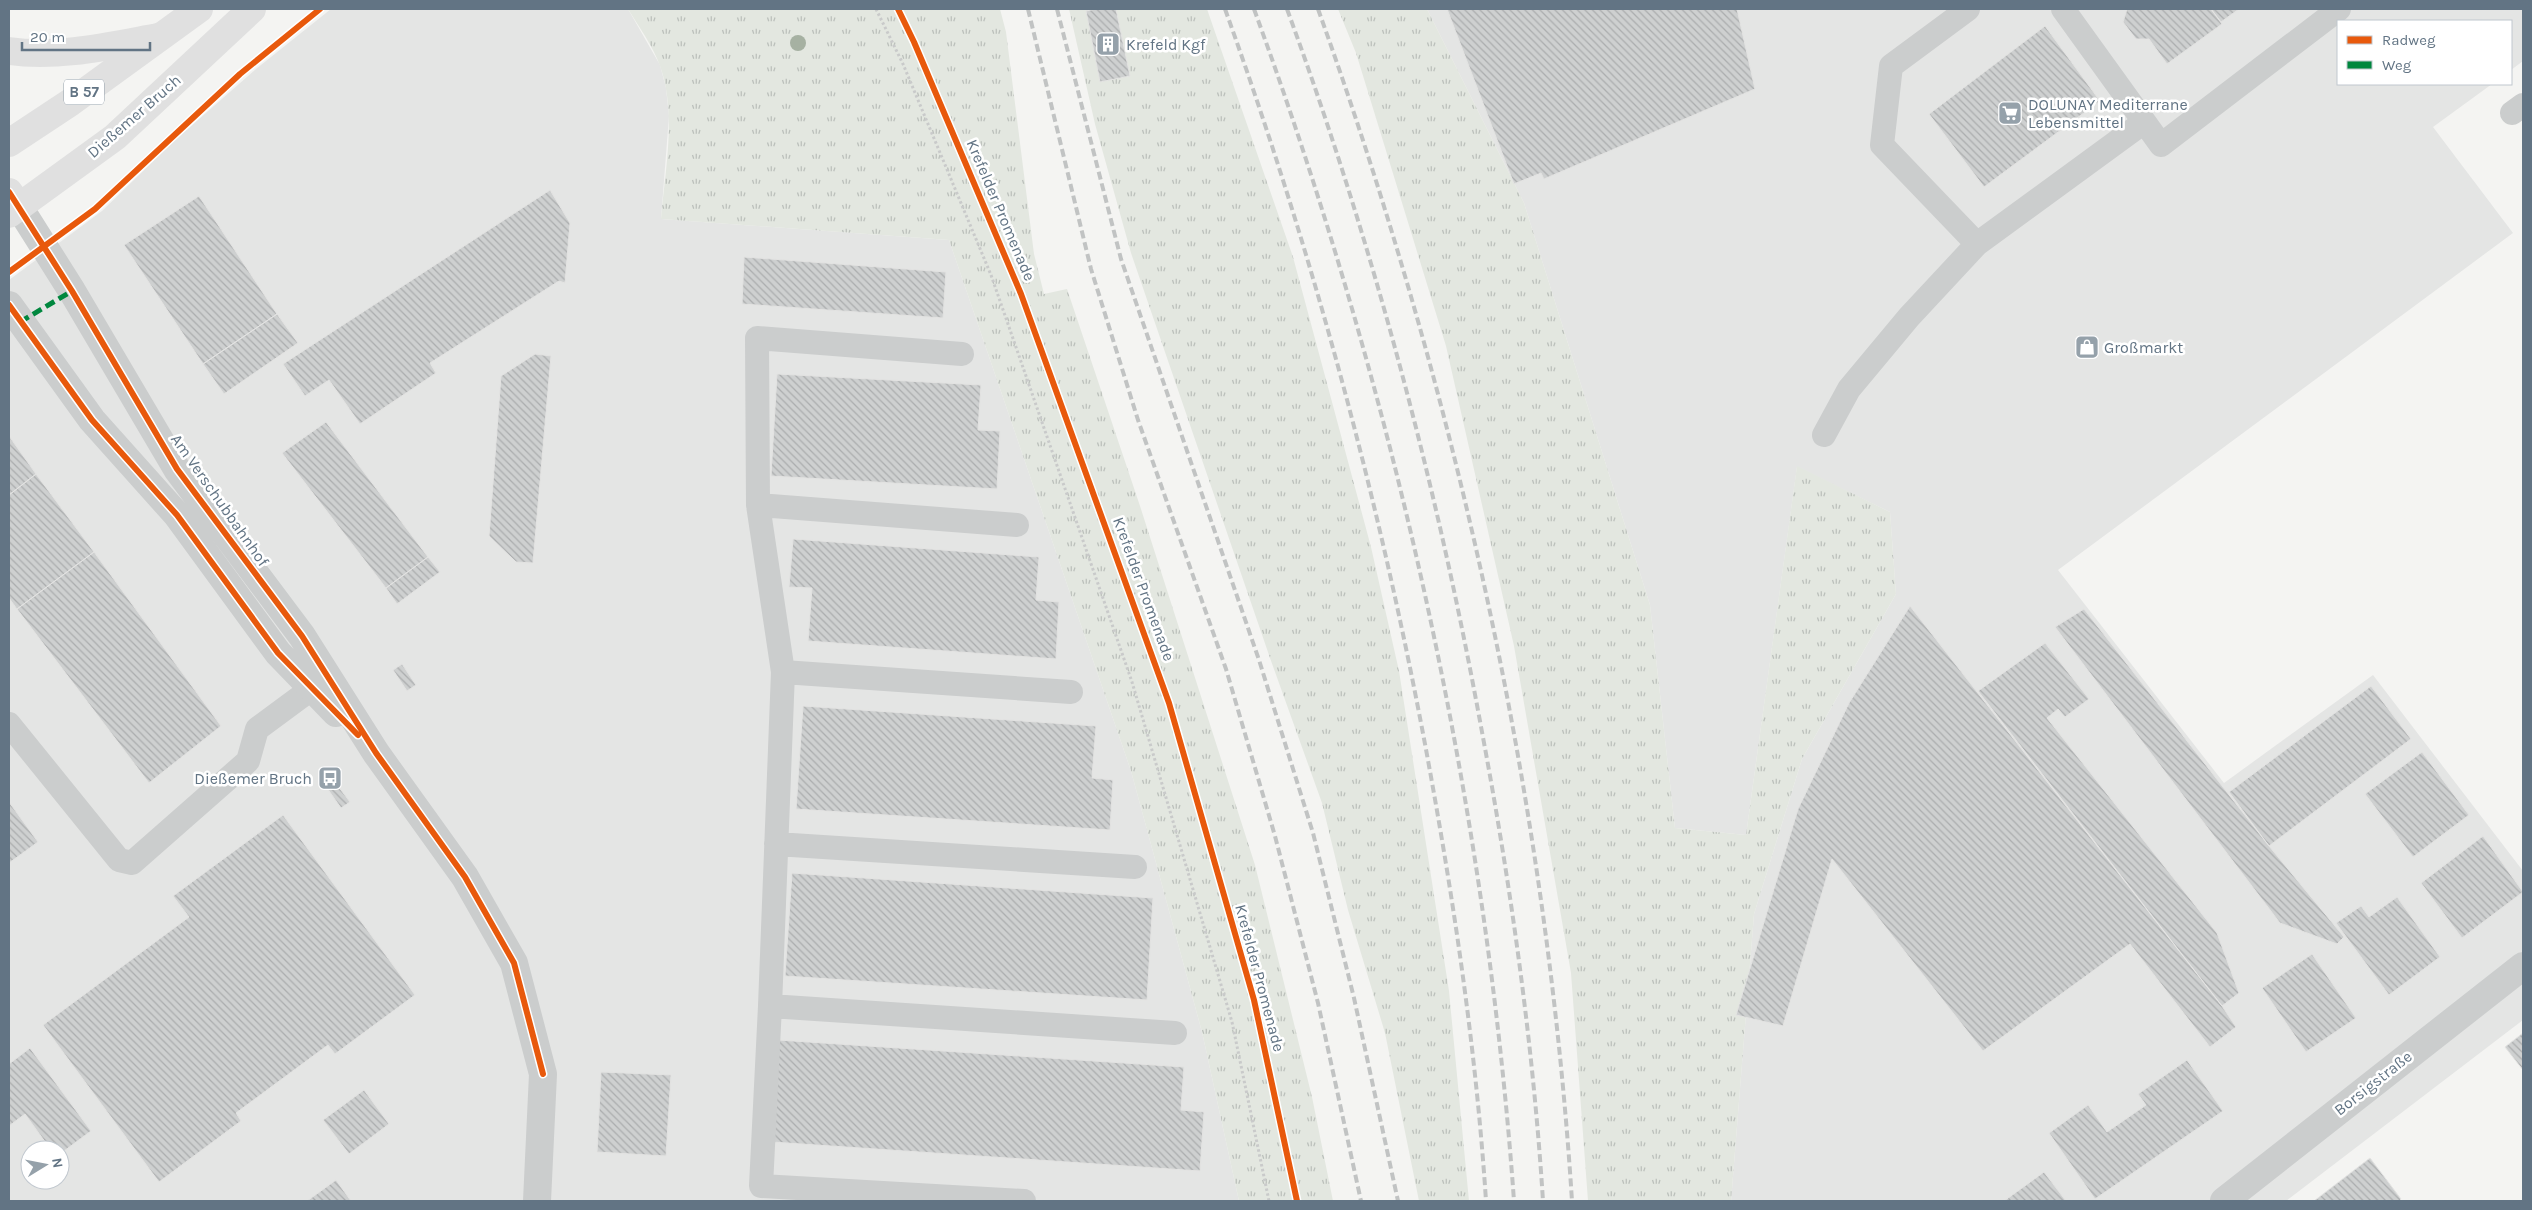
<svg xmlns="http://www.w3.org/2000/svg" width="2532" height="1210" viewBox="0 0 2532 1210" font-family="Karla,sans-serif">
  <defs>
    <pattern id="grass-tufts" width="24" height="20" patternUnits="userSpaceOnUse" patternTransform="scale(1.25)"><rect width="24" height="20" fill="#e3e7e0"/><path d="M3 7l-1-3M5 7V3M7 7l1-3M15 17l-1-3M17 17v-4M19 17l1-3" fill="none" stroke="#bbc0bb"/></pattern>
    <pattern id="building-back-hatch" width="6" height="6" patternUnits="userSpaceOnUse" patternTransform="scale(1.25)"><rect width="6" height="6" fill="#ced0d0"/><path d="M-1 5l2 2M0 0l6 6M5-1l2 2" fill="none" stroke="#abadae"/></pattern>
  </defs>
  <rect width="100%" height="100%" fill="#f4f4f2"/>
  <path fill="#e4e5e4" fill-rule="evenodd" d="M331 9H628L660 65 666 88 669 116 661 219 949 240 1131 771 1202 1032 1239 1201H9V280L102 211 173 142 256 69ZM30 1150H60V1180H30Z
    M1427 9H2523V61L2511 70V21H2338V84H2492L2433 127 2513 233 2058 570 2224 783 2373 675 2523 871V1020L2286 1201H1731L1754 914 1802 759 1896 594 1890 512 1797 467 1746 835 1675 828 1650 605 1524 203Z"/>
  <path fill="url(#grass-tufts)" d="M628 9H1000L1006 32 1034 254 1044 294 1067 289 1140 506 1255 865 1312 1097 1333 1201H1239L1202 1032 1131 771 949 240 661 219C665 170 677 113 660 66 653 46 639 27 628 9Z
    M1069 9H1207L1293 257 1371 547 1399 671 1449 991 1469 1201H1419L1385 1033 1348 910 1322 803 1270 658 1131 253 1095 124Z
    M1338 9H1427L1524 203 1650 605 1675 828 1746 835 1797 466 1890 512 1896 594 1802 759 1754 914 1731 1201H1588L1571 973 1514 646 1446 346 1356 53Z"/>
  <path fill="url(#building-back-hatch)" stroke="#e3e3e2" d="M1096 9H1116L1130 76 1100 82 1086 11Z
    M1447 9H1737L1755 89 1544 179 1541 173 1514 184Z
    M2127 9H2211L2222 24 2167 64 2149 39H2136L2123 22Z
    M2211 9H2239L2221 22Z
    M2045 26 2100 101 1984 187 1929 114Z
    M550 190 570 223 565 283 559 281 430 363 436 373 360 424 329 380 305 396 283 364Z
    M199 196 277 314 203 364 124 245Z
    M744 257 946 272 943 318 742 304Z
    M277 314 298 343 224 394 203 364Z
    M535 354 551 356 533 563 516 562 489 536 501 376Z
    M777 374 981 385 978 430 1000 431 997 489 771 476Z
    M326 422 428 557 386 588 282 453Z
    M9 436 36 474 9 495Z
    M36 474 94 552 17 609 9 598V495Z
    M793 539 1039 557 1036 600 1059 602 1056 659 808 641 812 588 789 587Z
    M94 552 221 726 149 783 17 609Z
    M428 557 440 572 397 604 386 588Z
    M1910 606 2222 1006 2236 1027 2210 1047 2130 944 1983 1051 1832 859 1783 1026 1736 1015 1798 809 1849 703Z
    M2084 609 2269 846 2344 937 2337 944 2280 923 2055 627Z
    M2045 643 2089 699 2065 717 2058 709 2047 718 2217 933 2239 993 2222 1006 1978 691Z
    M402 664 416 685 407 691 393 670Z
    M2371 686 2411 739 2269 846 2229 792Z
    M803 706 1096 726 1092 778 1113 780 1110 830 796 809Z
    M2422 752 2469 815 2413 857 2365 794Z
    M335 782 350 802 341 808 327 788Z
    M9 802 38 842 9 863Z
    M283 815 415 995 335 1054 328 1045 236 1113 241 1121 159 1182 43 1025 189 917 173 896Z
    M2483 836 2523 892 2462 938 2421 883Z
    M792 873 1153 898 1147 1000 785 976Z
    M2397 897 2440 957 2389 995 2336 923 2361 906 2369 917Z
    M2312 954 2356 1018 2306 1052 2262 988Z
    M2523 1033V1070L2505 1047Z
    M778 1040 1184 1067 1181 1110 1204 1112 1200 1171 772 1142Z
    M30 1048 91 1131 60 1154V1150H51L25 1114 9 1126V1064Z
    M2187 1060 2223 1111 2095 1199 2049 1133 2088 1105 2107 1132 2146 1105 2138 1094Z
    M601 1072 671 1075 666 1156 597 1152Z
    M364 1090 389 1124 349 1154 323 1120Z
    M2370 1158 2401 1199 2399 1201H2314Z
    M2044 1172 2066 1201H2004Z
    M336 1180 351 1201H307Z"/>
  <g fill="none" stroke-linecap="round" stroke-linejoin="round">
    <path stroke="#c9caca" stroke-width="3" stroke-dasharray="2.5 2.5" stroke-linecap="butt" d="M876 9 903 64 991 275 1132 682 1232 1022 1269 1201"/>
    <path stroke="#cbcdcd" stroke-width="24" d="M1968 9 1891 66 1882 145 1977 244 2144 122
      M2063 9 2161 145 2339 9
      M2512 113 2523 105
      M962 354 757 338 758 505 783 672 770 1006 761 1186 1024 1201
      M1824 435 1849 389 1909 317 1977 244
      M758 505 1017 525
      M783 672 1071 692
      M9 724 119 860 132 863 248 761 257 729 326 678
      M776 844 1135 867
      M770 1006 1175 1033"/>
    <path stroke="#cbcdcd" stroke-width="28" d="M19 207 72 291 177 469 302 636 376 753 465 877 514 963 543 1074 537 1201
      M9 305 92 420 177 515 278 653 336 713
      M2224 1201 2523 966"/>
    <path stroke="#e0e0e0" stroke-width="28" d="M9 51C58 58 109 46 158 37
      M9 192 19 207"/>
    <path stroke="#e0e0e0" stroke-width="28" d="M9 143 71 102 199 9
      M9 214 115 137 252 9"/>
    <path stroke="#c1c3c3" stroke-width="4" stroke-dasharray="8 4" stroke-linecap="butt" d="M1028 9 1091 269 1138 420 1226 669 1275 836 1318 1003 1361 1201
      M1057 9 1121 259 1259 660 1313 833 1354 998 1398 1201
      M1225 9C1311 248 1378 494 1425 744 1453 895 1476 1048 1486 1201
      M1254 9C1393 390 1485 796 1514 1201
      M1287 9C1373 244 1437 485 1482 732 1511 887 1533 1044 1543 1201
      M1318 9C1455 391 1546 796 1572 1201"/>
    <path stroke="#00873e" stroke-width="5" stroke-dasharray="10 5" stroke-linecap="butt" d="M20 322 72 291"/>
    <g stroke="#fff" stroke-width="9">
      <path id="cycleway" d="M898 9 914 42 1021 294 1169 703 1254 1000 1297 1201
        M9 192 72 291 177 469 302 636 376 753 465 877 514 963 543 1074
        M9 272 95 209 240 74 320 9
        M9 305 92 420 177 515 278 653 358 735"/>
    </g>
    <use href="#cycleway" stroke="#e8590c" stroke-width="6"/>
  </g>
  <circle fill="#a6b1a2" cx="798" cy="43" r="8"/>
  <defs>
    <g id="building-square" transform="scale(1.25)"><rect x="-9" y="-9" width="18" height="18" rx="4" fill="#95a1aa" stroke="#fff"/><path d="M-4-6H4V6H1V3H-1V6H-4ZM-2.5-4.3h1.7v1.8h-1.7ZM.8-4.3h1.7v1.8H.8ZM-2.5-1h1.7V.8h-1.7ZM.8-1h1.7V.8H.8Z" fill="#fff"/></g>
    <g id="supermarket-square" transform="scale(1.25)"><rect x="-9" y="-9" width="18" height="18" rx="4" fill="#95a1aa" stroke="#fff"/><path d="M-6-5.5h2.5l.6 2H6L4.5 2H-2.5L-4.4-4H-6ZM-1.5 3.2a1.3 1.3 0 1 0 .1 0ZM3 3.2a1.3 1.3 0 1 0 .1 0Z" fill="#fff"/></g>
    <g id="shop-square" transform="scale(1.25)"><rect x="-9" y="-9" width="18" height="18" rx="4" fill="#95a1aa" stroke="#fff"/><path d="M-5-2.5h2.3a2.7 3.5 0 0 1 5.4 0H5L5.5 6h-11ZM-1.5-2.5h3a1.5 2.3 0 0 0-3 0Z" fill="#fff"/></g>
    <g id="bus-square" transform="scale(1.25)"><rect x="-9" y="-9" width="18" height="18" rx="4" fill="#95a1aa" stroke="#fff"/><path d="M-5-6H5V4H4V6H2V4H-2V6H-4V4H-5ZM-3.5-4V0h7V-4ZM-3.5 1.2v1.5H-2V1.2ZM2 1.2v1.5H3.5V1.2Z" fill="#fff"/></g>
  </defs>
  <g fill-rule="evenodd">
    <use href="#building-square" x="1108" y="44"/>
    <use href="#supermarket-square" x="2010" y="113"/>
    <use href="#shop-square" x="2087" y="347"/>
    <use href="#bus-square" x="330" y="778"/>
  </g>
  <g text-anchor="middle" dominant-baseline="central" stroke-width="5" stroke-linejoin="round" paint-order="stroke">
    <rect fill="#fff" stroke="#919ea9" stroke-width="1" x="64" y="79.5" width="40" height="25" rx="4"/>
    <g font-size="15" font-weight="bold" fill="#627484">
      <text x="84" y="92">B 57</text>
    </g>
    <g font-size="16" fill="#627484" stroke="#fff" text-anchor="start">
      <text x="1126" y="44">Krefeld Kgf</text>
      <text x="2028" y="104">DOLUNAY Mediterrane<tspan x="2028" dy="18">Lebensmittel</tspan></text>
      <text x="2104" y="347">Großmarkt</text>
      <text x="312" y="778" text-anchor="end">Dießemer Bruch</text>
    </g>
    <g font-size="16" fill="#627484" stroke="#fff">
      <text transform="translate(134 116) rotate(-41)">Dießemer Bruch</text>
      <text transform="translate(1001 210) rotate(67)">Krefelder Promenade</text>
      <text transform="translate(220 500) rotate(55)">Am Verschubbahnhof</text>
      <text transform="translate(1144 589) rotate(70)">Krefelder Promenade</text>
      <text transform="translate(1260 978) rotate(75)">Krefelder Promenade</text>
      <text transform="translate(2373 1083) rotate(-38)">Borsigstraße</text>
    </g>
  </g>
  <rect width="2532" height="1210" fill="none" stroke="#627484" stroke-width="20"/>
  <rect x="2337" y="20" width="175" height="65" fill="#ffffff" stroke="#c0c7ce"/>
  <rect x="2347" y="36" width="25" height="8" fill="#e8590c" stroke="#c0c7ce"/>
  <text x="2382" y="45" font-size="15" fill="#627484">Radweg</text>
  <rect x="2347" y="61" width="25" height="8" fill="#00873e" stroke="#c0c7ce"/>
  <text x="2382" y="70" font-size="15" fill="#627484">Weg</text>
  <g transform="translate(45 1165) rotate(80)"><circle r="24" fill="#ffffff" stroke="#c0c7ce"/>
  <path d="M0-4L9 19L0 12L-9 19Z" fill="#95a1aa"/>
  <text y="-8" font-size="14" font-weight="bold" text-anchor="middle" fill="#627484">N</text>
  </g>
  <path d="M22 42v8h128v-8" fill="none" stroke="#627484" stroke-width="2.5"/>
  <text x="30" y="42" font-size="15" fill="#627484" stroke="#ffffff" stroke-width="4" paint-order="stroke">20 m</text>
</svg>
